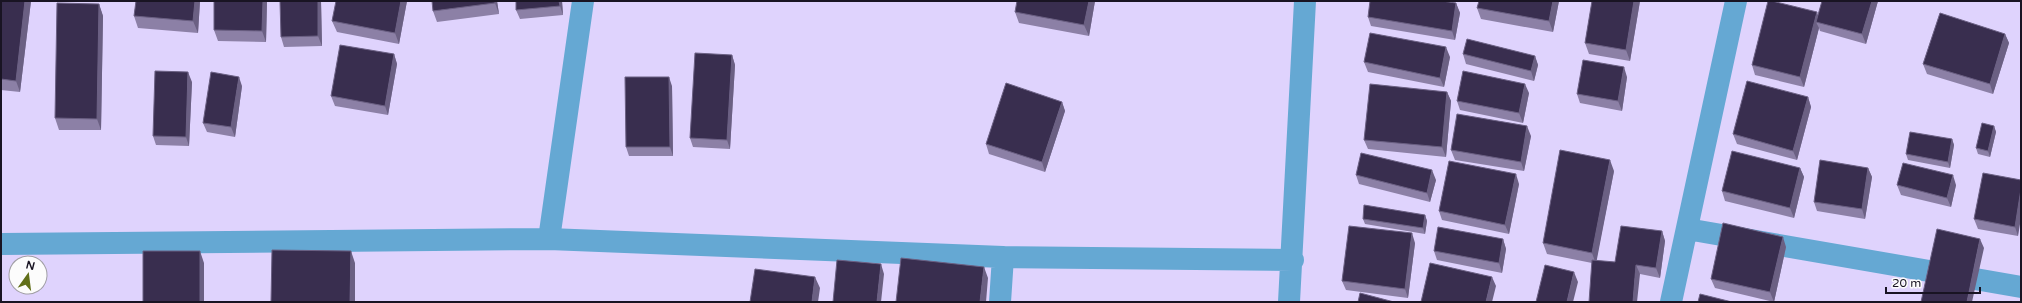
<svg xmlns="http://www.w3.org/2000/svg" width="2022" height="303" viewBox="0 0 2022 303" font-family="'Varela Round',sans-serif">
  <rect width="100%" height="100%" fill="#dfd3fd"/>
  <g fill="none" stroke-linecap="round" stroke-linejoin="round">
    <path stroke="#65a8d3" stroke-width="22" d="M1687 229 2021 287
      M549 239 583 1
      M1 244 549 239 1003 257 1293 260
      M1000 302 1003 257
      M1289 302 1305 1
      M1671 302 1736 1"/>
  </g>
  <path fill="#8c80a6" d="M1 1H31L20 92 1 90Z
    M136 1H200L198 33 138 28 134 16Z
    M214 1H267L266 42 218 41 214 30Z
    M321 1 322 46 284 47 281 37Z
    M407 1 399 44 337 32 332 21Z
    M497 1 499 14 437 22 433 11Z
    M516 1H562L563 15 520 19 516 10Z
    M1095 1 1089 36 1019 23 1015 12Z
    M1479 1H1559L1553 32 1481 19 1477 8Z
    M1592 1H1640L1630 61 1589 54 1585 43Z
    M1822 1H1878L1866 44 1820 31 1819 28 1804 87 1755 75 1752 65 1818 16Z
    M1456 3 1460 13 1455 40 1371 26 1368 17Z
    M99 4 103 16 101 130H59L55 118Z
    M2005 34 2009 43 1993 94 1927 74 1923 64Z
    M394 54 397 64 388 115 335 106 331 96Z
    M1463 54 1535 56 1538 65 1534 81 1466 64Z
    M732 55 735 65 730 149 693 147 690 138Z
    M1450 57 1444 87 1368 72 1364 62Z
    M1627 77 1622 111 1580 103 1577 94Z
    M192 82 189 146 156 145 153 136Z
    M242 86 235 137 207 132 203 123Z
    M672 86 673 156H629L626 147Z
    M1447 92 1451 101 1446 157 1368 149 1364 140Z
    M1529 93 1523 123 1460 110 1457 101Z
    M1808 97 1811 107 1797 160 1737 144 1733 134Z
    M1062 102 1065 111 1045 172 989 154 986 144Z
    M1994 126 1996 132 1990 157 1978 154 1976 148Z
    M1531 136 1524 171 1455 160 1451 150Z
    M1952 139 1954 145 1950 168 1908 160 1906 154Z
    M1800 168 1804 177 1794 218 1725 201 1722 191Z
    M1868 168 1872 177 1865 219 1817 211 1814 202Z
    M1614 171 1596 261 1615 262 1662 231 1665 241 1660 278 1640 274 1592 263 1547 254 1543 243Z
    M1356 175 1436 180 1430 202 1359 184Z
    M2021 180 2018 236 1978 229 1974 219Z
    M1519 184 1509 234 1442 220 1439 211Z
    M1897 185H1956L1951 207 1901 195Z
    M1425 215 1427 221 1425 234 1365 224 1363 219Z
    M1503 239 1506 249 1502 273 1437 260 1434 251Z
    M1415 243 1408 298 1346 290 1342 281Z
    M1786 247 1774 302 1715 288 1711 279Z"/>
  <path fill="#6b6083" d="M25 1H31L20 92 16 81Z
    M195 1H200L198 33 193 21Z
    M263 1H267L266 42 262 31Z
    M318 1H321L322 46 318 36Z
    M401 1H407L399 44 395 33Z
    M495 1H497L499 14 495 3Z
    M559 1H562L563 15 560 6Z
    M1089 1H1095L1089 36 1084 25Z
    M1553 1H1559L1553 32 1549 21Z
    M1634 1H1640L1630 61 1626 50Z
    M1872 1H1878L1866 44 1862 34Z
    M1456 3 1460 13 1455 40 1452 31Z
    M99 4 103 16 101 130 97 119Z
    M1817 12 1820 22H1816L1819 28 1804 87 1800 77Z
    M2005 34 2009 43 1993 94 1990 84Z
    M1446 47 1450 57 1444 87 1440 78Z
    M394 54 397 64 388 115 385 106Z
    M732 55 735 65 730 149 727 140Z
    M1535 56 1538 65 1534 81 1531 71Z
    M1624 67 1627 77 1622 111 1618 101Z
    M188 72 192 82 189 146 186 137Z
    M239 77 242 86 235 137 231 127Z
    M669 77 672 86 673 156 670 147Z
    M1525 84 1529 93 1523 123 1519 113Z
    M1447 92 1451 101 1446 157 1442 147Z
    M1808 97 1811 107 1797 160 1793 151Z
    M1062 102 1065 111 1045 172 1042 162Z
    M1527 126 1531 136 1524 171 1521 162Z
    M1994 126 1996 132 1990 157 1988 151Z
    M1952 139 1954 145 1950 168 1948 162Z
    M1610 160 1614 171 1596 264 1592 253Z
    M1800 168 1804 177 1794 218 1790 208Z
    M1868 168 1872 177 1865 219 1862 209Z
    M1432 170 1436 180 1430 202 1427 193Z
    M1516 174 1519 184 1509 234 1505 225Z
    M1953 175 1956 185 1951 207 1947 198Z
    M2021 189V218L2018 236 2015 227Z
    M1425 215 1427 221 1425 234 1423 228Z
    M1662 231 1665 241 1660 278 1656 268Z
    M1412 233 1415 243 1408 298 1405 289Z
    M1783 237 1786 247 1774 302 1770 292Z
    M1503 239 1506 249 1502 273 1499 263Z
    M1980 239 1984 248 1972 302H1967Z
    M200 251 204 263V302H200Z
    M351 251 355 263V302H350Z
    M881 264 884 274 881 302H877Z
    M1636 265 1640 274 1637 302H1633Z
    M984 267 988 278 986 302H980Z
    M1574 272 1578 282 1573 302H1567Z
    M815 277 820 288 818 302H812Z
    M1492 277 1496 286 1492 302H1486Z"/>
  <path fill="#392e4f" stroke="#6b6083" d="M1 1H25L16 81 1 79Z
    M136 1H195L193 21 134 16Z
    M214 1H263L262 31 214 30Z
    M280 1H318V36L281 37Z
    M336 1H401L395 33 332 21Z
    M432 1H495V3L433 11Z
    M516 1H559L560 6 516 10Z
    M1017 1H1089L1084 25 1015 12Z
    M1370 1H1442L1456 3 1452 31 1368 17Z
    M1479 1H1553L1549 21 1477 8Z
    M1592 1H1634L1626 50 1585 43Z
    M1768 1H1772L1817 12 1800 77 1752 65Z
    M1822 1H1872L1862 34 1816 22Z
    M57 3 99 4 97 119 55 118Z
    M1940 13 2005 34 1990 84 1923 64Z
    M1370 33 1446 47 1440 78 1364 62Z
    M1467 39 1535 56 1531 71 1463 54Z
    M340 45 394 54 385 106 331 96Z
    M695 53 732 55 727 140 690 138Z
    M1583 60 1624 67 1618 101 1577 94Z
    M155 71 188 72 186 137 153 136Z
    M1463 71 1525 84 1519 113 1457 101Z
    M211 72 239 77 231 127 203 123Z
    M625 77H669L670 147H626Z
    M1747 81 1808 97 1793 151 1733 134Z
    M1006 83 1062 102 1042 162 986 144Z
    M1370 84 1447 92 1442 147 1364 140Z
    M1457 114 1527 126 1521 162 1451 150Z
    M1982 123 1994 126 1988 151 1976 148Z
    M1910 132 1952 139 1948 162 1906 154Z
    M1560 150 1610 160 1592 253 1543 243Z
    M1732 151 1800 168 1790 208 1722 191Z
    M1361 153 1432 170 1427 193 1356 175Z
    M1820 160 1868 168 1862 209 1814 202Z
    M1449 161 1516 174 1505 225 1439 211Z
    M1903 163 1953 175 1947 198 1897 185Z
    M1983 173 2021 180V189L2015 227 1974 219Z
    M1364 205 1425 215 1423 228 1363 219Z
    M1723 223 1783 237 1770 292 1711 279Z
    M1349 226 1412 233 1405 289 1342 281Z
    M1621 226 1662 231 1656 268 1636 265 1633 302H1589L1592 260 1615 262Z
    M1438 227 1503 239 1499 263 1434 251Z
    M1937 229 1980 239 1967 302H1921Z
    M272 250 351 251 350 302H271Z
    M143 251H200V302H143Z
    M901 258 984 267 980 302H896Z
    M837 260 881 264 877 302H833Z
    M1430 263 1492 277 1486 302H1421Z
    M1545 265 1574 272 1567 302H1536Z
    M755 269 815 277 812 302H750Z
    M1360 293 1394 302H1358Z
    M1700 294 1732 302H1698Z"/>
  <rect width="2022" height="303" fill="none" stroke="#191423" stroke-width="4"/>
  <g transform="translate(28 275) rotate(14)"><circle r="19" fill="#fcfcfc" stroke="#a19fa5"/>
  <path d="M0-3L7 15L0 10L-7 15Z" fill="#616f19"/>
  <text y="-6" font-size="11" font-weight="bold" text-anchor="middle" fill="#191423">N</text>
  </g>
  <path d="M1886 287v6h94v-6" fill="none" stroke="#191423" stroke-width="2"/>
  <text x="1892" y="287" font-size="12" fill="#191423" stroke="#fcfcfc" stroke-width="3" paint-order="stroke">20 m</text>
</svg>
